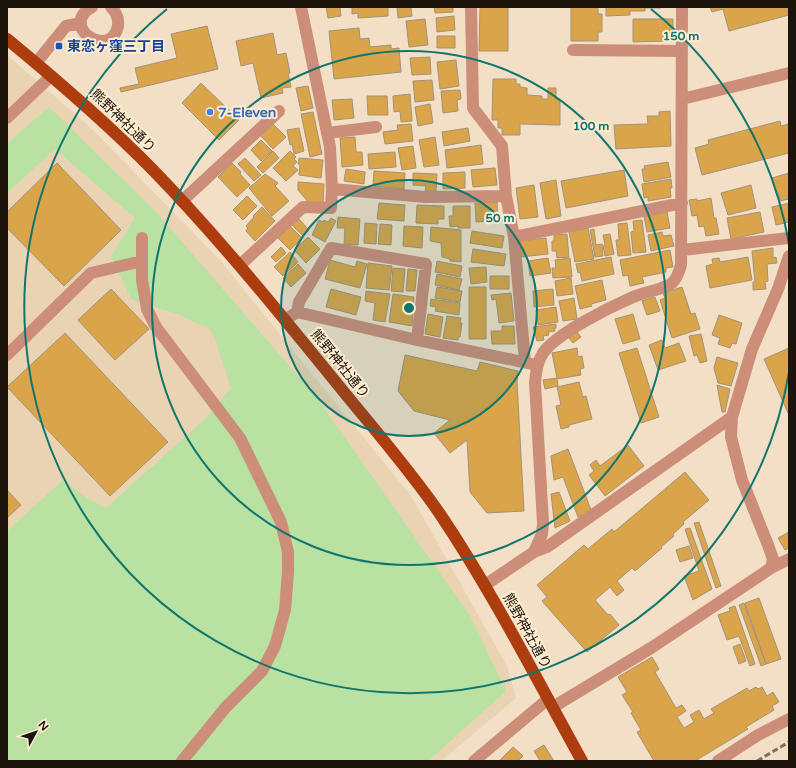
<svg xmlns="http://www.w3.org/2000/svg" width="796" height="768" viewBox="0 0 796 768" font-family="'Varela Round','Noto Sans JP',sans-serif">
  <rect width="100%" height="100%" fill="#f2dfc5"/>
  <path fill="#e9d3b2" d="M7 55 91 128 219 259 411 496 507 666 516 698 441 761H7Z"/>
  <path fill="#b8e1a2" d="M49 107 157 213 317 398 470 616 506 691 428 761H7V531L63 480 87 498 106 508 205 419 231 388 215 339 210 329 180 315 131 299 111 256 135 218 55 149 7 193V144Z"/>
  <path fill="#d9a44a" stroke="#a39379" d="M326 7H340L341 16 328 18Z
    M352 7H388V16L358 18V13L352 14Z
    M397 7H411L412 16 398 18Z
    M434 7H453V12L435 13Z
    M480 7H508V51H479Z
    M571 7H598V14H602V32H598V41H571Z
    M606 7H661V8H645V11H630V15L606 16Z
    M710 7H789V15L729 31 723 9 712 12Z
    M454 16 455 30 437 32 436 18Z
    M425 19 428 45 409 47 406 21Z
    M633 19H673V33H667L668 41 633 42Z
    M207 26 218 69 121 92 120 88 139 84 135 68 177 58 171 34Z
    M359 28 360 39 369 38 370 47 391 45V49L399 48 401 72 334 79 329 31Z
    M273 33 277 55 286 53 290 73H288L291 87 282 88 283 93 261 98 253 63 241 66 236 41Z
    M437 36H455V48H437Z
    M430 57 431 74 412 75 410 58Z
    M456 60 459 86 440 89 437 62Z
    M493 79H516V84H520V87L527 88V95L542 96V99H548V88H556V99L560 100V125L520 124V135H502V128H498V120H492Z
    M432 80 434 100 415 102 413 81Z
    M201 83 239 120 219 140 182 103Z
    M308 86 313 108 301 111 296 88Z
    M460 90 461 99 457 100 458 111 443 113 441 91Z
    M410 94 412 121 401 122 400 111 394 112 393 96Z
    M367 96H387L388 115H368Z
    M352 99 354 118 334 120 332 100Z
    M430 104 433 123 418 126 415 107Z
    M670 111 671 146 616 149 614 125 648 124 647 116H659V112Z
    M313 112 322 154 310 157 301 114Z
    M780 121 781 126 789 124V153L702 175 695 148 709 144 708 140Z
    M273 124 286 137 273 149 261 136Z
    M411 124 413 141 385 144 383 132 398 130 397 125Z
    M299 128 304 151 294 154 292 144 290 145 287 130Z
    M468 128 470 141 444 146 442 132Z
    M355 137 356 152H362L363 165 342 167 340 138Z
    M435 137 439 165 424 167 419 140Z
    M261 140 272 151 261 161 251 150Z
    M481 145 483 164 447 168 445 150Z
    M413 146 416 168 402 170 398 148Z
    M273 151 279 158 263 173 257 167Z
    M290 151 296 157 294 159 297 162 293 166 298 170 286 181 273 168Z
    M395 152 396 167 369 169 368 154Z
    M245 158 261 175 254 181 238 164Z
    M299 158 323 160 321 178 299 175 300 164H298Z
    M668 162 671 177 644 182 642 169H645L644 166Z
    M57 163 121 230 64 286 7 228V212Z
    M232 163 241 172 240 174 250 185 237 197 218 177Z
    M495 168 497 185 473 187 471 170Z
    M346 169 365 172 364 184 344 181Z
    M624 170 628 196 566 208 561 181Z
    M374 171 405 173 404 189 373 186Z
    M465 172V188L443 189V173Z
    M413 173 437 174 436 191H425L426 186 413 185Z
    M789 173V199L780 201 778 192 776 193 772 178Z
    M265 174 278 183 275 186 289 201 272 216 249 188Z
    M671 179 672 188H670L671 197 648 201V197L644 198 642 184Z
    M556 180 561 216 546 219 540 183Z
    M298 182 324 184 323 204 309 203 298 190Z
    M534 185 538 217 520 219 516 188Z
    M751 185 756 208 728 215 721 193Z
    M247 196 257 206 243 220 233 210Z
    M711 198 714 218H716L719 234 706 236 704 226 699 227 697 215 692 216 689 200 697 199V201Z
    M491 202V203L497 202 498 220 476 222 475 203Z
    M379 203 405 205 404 221 377 219Z
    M789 203V222L776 225 772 207Z
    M417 205 444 206V219H438V224L416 223Z
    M453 206H470V228H458V226L450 227 449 216H453Z
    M262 207 275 221 255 241 246 231 248 228 246 226 254 217 253 216Z
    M667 212 670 228 647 232 644 216Z
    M760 212 764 232 731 239 727 218Z
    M338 217 360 219 358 245 344 244 345 228H337Z
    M331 218 336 221 325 242 312 235 319 220 323 222 324 220 328 222Z
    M299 219 309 230 303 236 292 225Z
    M642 220 646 252 633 253 631 232 634 231 633 221Z
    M365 223 377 224 376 244 364 243Z
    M627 223 631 255 618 256 616 240H619L618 224Z
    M380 224 392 225 391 245 378 244Z
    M290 226 302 238 290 250 278 238Z
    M404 226 423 227 422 248 403 246Z
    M431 227 461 230V262L450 261V259L442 257 441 243 430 241Z
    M588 228 594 259 575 262 569 232Z
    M594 229 596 245 602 244 603 256 595 257 590 230Z
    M472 231 504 236 502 248 470 243Z
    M662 232 663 236 671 235 674 246 651 251 648 235Z
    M567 234 569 257 557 258 556 251H552V241H554V235Z
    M610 234 614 254 605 256 603 246 605 245 603 235Z
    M308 237 320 249 306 263 294 250Z
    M546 238 548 254 521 257 519 241Z
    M281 247 286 253 276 262 271 257Z
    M773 248V258L776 257 777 263 767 264 768 281 765 282 766 289 753 290V282H755L752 251Z
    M473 249 506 254 504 266 471 262Z
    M670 250 673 267 666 268V272L642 277 644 283 630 286 628 275 623 276 620 260Z
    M290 252 298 262 283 276 274 267Z
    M611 257 614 274 582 281 580 272 578 273 576 264Z
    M748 257 752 280 710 288 706 266 713 264 712 259 719 258 720 262Z
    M548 258 551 273 530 276 528 261Z
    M570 258 572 277 553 278 552 268H556L555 260Z
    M330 260 355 267 357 261 367 264 360 288 325 279Z
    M437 261 462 266 460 277 435 272Z
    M368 263 392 266 389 290 366 288Z
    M298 264 306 273 291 287 283 278Z
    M486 267 487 282 471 284 469 268Z
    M393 268 405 269 403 292 391 291Z
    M408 269 417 270 415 291H406Z
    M437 274 462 279 459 290 435 285Z
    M490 276H509V289H490Z
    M571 278 573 294 557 296 555 281Z
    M602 280 606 300 591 304 592 306 580 309 575 286Z
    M437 287 462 291 460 302 435 298Z
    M469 287H486V339H469Z
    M682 287 691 314 695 313 700 329 672 338 660 300 665 298 663 293Z
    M111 289 149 329 115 360 78 320Z
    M331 289 361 297 356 315 326 307Z
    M553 289 554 305 534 307 533 291Z
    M366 291 390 294 385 322 373 320 375 303 365 301Z
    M511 293 514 321 499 323 496 299 492 300 491 295Z
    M393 294 414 297 412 326 389 322Z
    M655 297 660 311 647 315 642 301Z
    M574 298 577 319 563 321 559 301Z
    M431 299 460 303 459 315 435 311 436 307 430 306Z
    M556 307 558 322 538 325 536 310Z
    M428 314 443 317 440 337 425 334Z
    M633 314 640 339 623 344 615 319Z
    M719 315 742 323 736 344 732 343 730 348 718 344 720 338 712 335Z
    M447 316 461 318 460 323H462L460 337H458V340L443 338Z
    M556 324V328L554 329 555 331 548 332 549 335 543 336 544 340 537 341 533 327Z
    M502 326H514L515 344H492L491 331H502Z
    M577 332 581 337 573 343 569 338Z
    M65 333 168 442 110 496 7 387Z
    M701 334 707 361 700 363 697 355 694 356 689 336Z
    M662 340 665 348 679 343 686 361 658 370 649 345Z
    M577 348 578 357 582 356 584 368 580 369 581 375 557 379 558 386 545 389 543 380 557 378 552 353Z
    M637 348 659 417 641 423 619 353Z
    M789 348V413H788L764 359Z
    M405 355 477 371 480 362 518 371 517 381 524 511 487 513 470 492 467 440 450 453 434 433 450 420 414 411 398 391Z
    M717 357 738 363 731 386 718 383 714 368Z
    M579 382 583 397 586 396 592 419 569 425V427L561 429 556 406 561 405 557 387Z
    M717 385 730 389 725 412H722Z
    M628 445 644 466 605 496 589 475 594 471 590 465 596 460 600 466Z
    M568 449 591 510 589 513 578 517 563 477 554 480 551 456Z
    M685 472 709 500 683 522 684 524 673 534 674 536 661 547 662 548 635 571 632 568 617 581 624 590 617 596 610 587 595 600 608 615 610 614 619 625 587 652 542 601 547 597 537 585 584 545 588 549 612 529 614 532Z
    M7 490 21 505 7 518Z
    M559 492 570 521 555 528 551 494Z
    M699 522 721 586 716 588 694 523Z
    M690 528 712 589 693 600 684 576 699 571 685 529Z
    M789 532V548L785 550 778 538Z
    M689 546 693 558 680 562 676 550Z
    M759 598 781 659 766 664 745 603Z
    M744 603 766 664 761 666 739 605Z
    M735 606 755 664 750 666 739 636 727 640 718 615 730 611 729 608Z
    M740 644 746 661 739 664 733 647Z
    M652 657 659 669 655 672 676 708 682 705 686 711 677 717 684 728 694 722 690 715 699 710 704 719 714 713 711 709 747 688 749 691 756 687 758 689 762 687 767 696 773 692 779 702 772 706 774 710 746 727 748 729 695 761H654L637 732 641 730 631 713 633 712 622 695 627 692 618 677Z
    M544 745 554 761H540L534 751Z
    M513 747 523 756 518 761H501L500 760Z"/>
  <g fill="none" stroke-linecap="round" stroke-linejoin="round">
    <path stroke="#cc8d79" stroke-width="12" d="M92 7C58 26 110 61 118 26 119 19 116 12 111 7
      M471 7 473 108 502 146 506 196 514 237 525 362
      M573 50 682 51
      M36 63 66 26 81 23
      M682 99 789 73
      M7 118 51 76
      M327 133 376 127
      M332 189 426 197 506 196
      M182 201 279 111
      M514 237 682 203
      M142 238V280L147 309 156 327 240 438 281 522 288 552V572L285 610 275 646 262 671 226 707 182 761
      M682 250 789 238
      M240 265 303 207 331 208 332 189 330 147 301 7
      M297 312 299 302 331 248 426 264 417 340
      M285 320 297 312 417 340 532 364
      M7 355 91 273 142 261
      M534 552 547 547 732 417
      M771 568 773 559 768 545 742 480 731 437 732 417 752 349 778 289 789 256
      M485 585 534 552 542 534 543 523 535 383C536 372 537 362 543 353 557 333 610 307 633 297 642 293 668 288 673 282 678 277 679 271 681 265L682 7
      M553 707 651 648 771 568 789 559
      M474 761 548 699
      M718 761 758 735 789 719"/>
    <path stroke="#ad3d0f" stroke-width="12" d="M7 39C58 81 107 123 153 170 216 235 273 305 330 375 367 421 407 466 440 514 493 593 536 678 582 761"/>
    <path stroke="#7b6f5e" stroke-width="3" stroke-dasharray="6 3" stroke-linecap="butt" d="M757 761 789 742"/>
  </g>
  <circle cx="409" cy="308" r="128" fill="#0f766e" fill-opacity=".12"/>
  <g fill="none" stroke="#0f766e" stroke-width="2">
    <circle cx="409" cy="308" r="128"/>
    <circle cx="409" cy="308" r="257"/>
    <path d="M789 372A385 385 0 1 1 167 9M651 9A385 385 0 0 1 789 244"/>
  </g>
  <rect fill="#1a4fb4" stroke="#ffedd1" stroke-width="1.5" x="55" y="42" width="8" height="8" rx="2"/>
  <circle fill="#3f7fe0" stroke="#ffedd1" stroke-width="1.5" cx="210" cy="112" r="4"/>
  <g text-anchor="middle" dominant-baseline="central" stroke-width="4" stroke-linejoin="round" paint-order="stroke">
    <g font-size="14" font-weight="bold" fill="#164399" stroke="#ffedd1" text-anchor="start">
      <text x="67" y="46">東恋ヶ窪三丁目</text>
    </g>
    <g font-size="14" font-weight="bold" fill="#366cbe" stroke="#ffedd1" text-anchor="start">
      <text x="218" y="112">7-Eleven</text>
    </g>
    <g font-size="14" fill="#1b150b" stroke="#ffedd1">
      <text transform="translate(123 121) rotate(44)">熊野神社通り</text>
      <text transform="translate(340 364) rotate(51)">熊野神社通り</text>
      <text transform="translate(527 631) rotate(61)">熊野神社通り</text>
    </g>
  </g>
  <circle cx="409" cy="308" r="6" fill="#0f766e" stroke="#ffedd1" stroke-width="2"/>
  <g font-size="12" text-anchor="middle" font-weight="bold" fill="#0f766e" stroke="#ffedd1" stroke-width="4" stroke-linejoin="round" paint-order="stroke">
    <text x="681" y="40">150 m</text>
    <text x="591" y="130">100 m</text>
    <text x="500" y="222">50 m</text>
  </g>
  <rect width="796" height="768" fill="none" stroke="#1b150b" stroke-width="16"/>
  <g transform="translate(36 732) rotate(50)" stroke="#ffedd1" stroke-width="3" paint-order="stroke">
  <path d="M0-3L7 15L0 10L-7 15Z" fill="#1b150b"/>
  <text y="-6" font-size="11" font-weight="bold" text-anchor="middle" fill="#1b150b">N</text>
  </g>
</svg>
